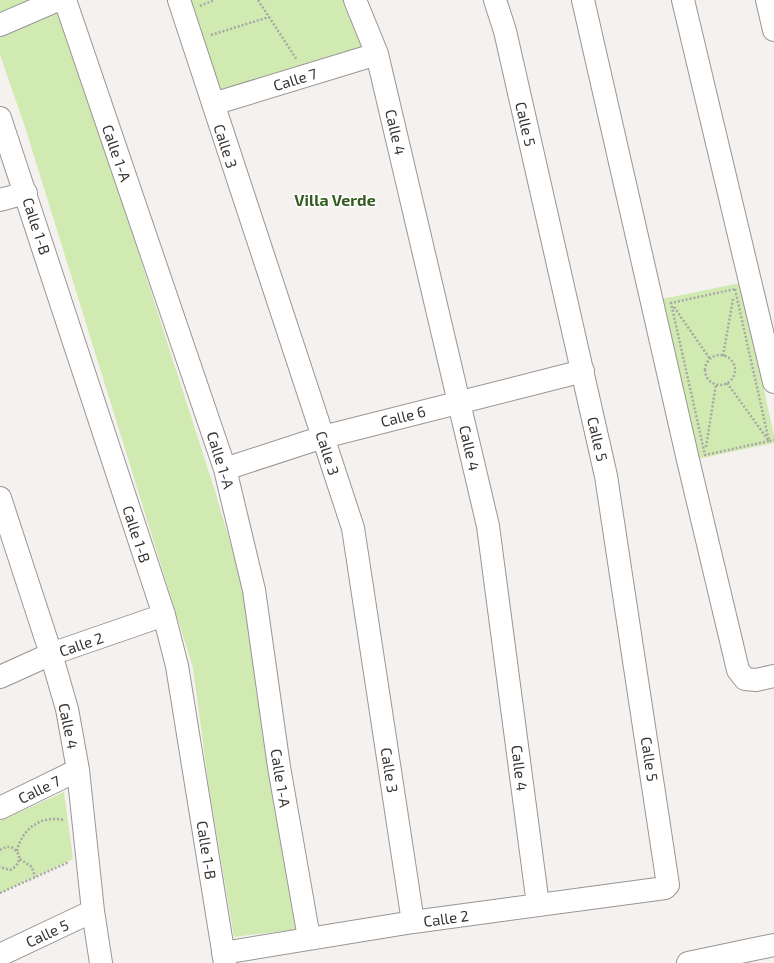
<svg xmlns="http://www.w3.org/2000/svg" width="774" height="963" viewBox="0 0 774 963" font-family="'Exo 2',sans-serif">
  <rect width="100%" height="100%" fill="#f5f1ef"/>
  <path fill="#d0eab2" d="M0 0H32L0 15Z
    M183 0H350L364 49 217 97Z
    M61 12 215 491 248 604 299 929 234 937 209 788 193 668 25 127 0 55V37Z
    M740 283 774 435V443L698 459 662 299Z
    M64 792 73 859 0 893V821Z"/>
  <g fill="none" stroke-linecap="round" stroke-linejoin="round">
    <g stroke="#999594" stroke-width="24">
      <path id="minor" d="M65 0 225 469 254 590 279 767 309 938
        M179 0 353 528 413 922
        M355 0 377 54 488 526 538 905
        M583 0 688 460 738 670 745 679 756 680 774 676
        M683 0 774 382
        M767 0 774 30
        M0 25 58 0
        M213 104 377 54
        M0 118 164 615 177 666 225 963
        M0 200 26 193
        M225 469 323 437 583 371
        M0 498 51 654 67 709 78 770 93 911 101 963
        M0 677 51 654 164 615
        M0 808 78 770
        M223 953 413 922 665 888 668 885 606 476 505 31 495 0
        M0 955 93 911
        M688 963 774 945"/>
    </g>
    <path stroke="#a9a7a5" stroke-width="2.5" stroke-dasharray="2 2" stroke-linecap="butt" d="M258 0 297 60
      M200 6 214 0
      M211 35 269 17
      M735 289 769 441 705 455 671 303Z
      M674 307 710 359
      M705 370a15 15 0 1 1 30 0a15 15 0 1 1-30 0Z
      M723 356 733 299
      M727 383 769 441 774 440
      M706 447 716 384
      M0 850 6 847H11C22 853 22 864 10 870L0 867
      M17 851C22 829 40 815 64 820
      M20 859 32 867 35 877
      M0 893 69 862"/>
    <use href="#minor" stroke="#fff" stroke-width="22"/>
  </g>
  <g text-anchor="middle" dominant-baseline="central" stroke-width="3" stroke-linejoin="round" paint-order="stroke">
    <g font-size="15" fill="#353433" stroke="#fff">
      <text transform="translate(295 79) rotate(-17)">Calle 7</text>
      <text transform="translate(526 124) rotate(77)">Calle 5</text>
      <text transform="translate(396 132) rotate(77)">Calle 4</text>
      <text transform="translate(226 146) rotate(72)">Calle 3</text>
      <text transform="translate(117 153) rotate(71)">Calle 1-A</text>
      <text transform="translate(37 226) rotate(72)">Calle 1-B</text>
      <text transform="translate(403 416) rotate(-14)">Calle 6</text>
      <text transform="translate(598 439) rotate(77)">Calle 5</text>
      <text transform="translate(470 448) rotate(77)">Calle 4</text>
      <text transform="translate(328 453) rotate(72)">Calle 3</text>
      <text transform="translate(221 460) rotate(73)">Calle 1-A</text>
      <text transform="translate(137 534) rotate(72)">Calle 1-B</text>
      <text transform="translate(81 644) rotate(-19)">Calle 2</text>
      <text transform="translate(69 726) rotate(78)">Calle 4</text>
      <text transform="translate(650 759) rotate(81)">Calle 5</text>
      <text transform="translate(520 768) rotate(83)">Calle 4</text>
      <text transform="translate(390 770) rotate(81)">Calle 3</text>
      <text transform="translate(281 778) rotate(81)">Calle 1-A</text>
      <text transform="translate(39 789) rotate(-26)">Calle 7</text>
      <text transform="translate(207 850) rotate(81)">Calle 1-B</text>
      <text transform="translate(446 918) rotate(-8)">Calle 2</text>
      <text transform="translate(47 933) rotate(-25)">Calle 5</text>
    </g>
    <g font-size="16" font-weight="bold" fill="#355d21" stroke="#fff">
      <text x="335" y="199">Villa Verde</text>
    </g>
  </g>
</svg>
